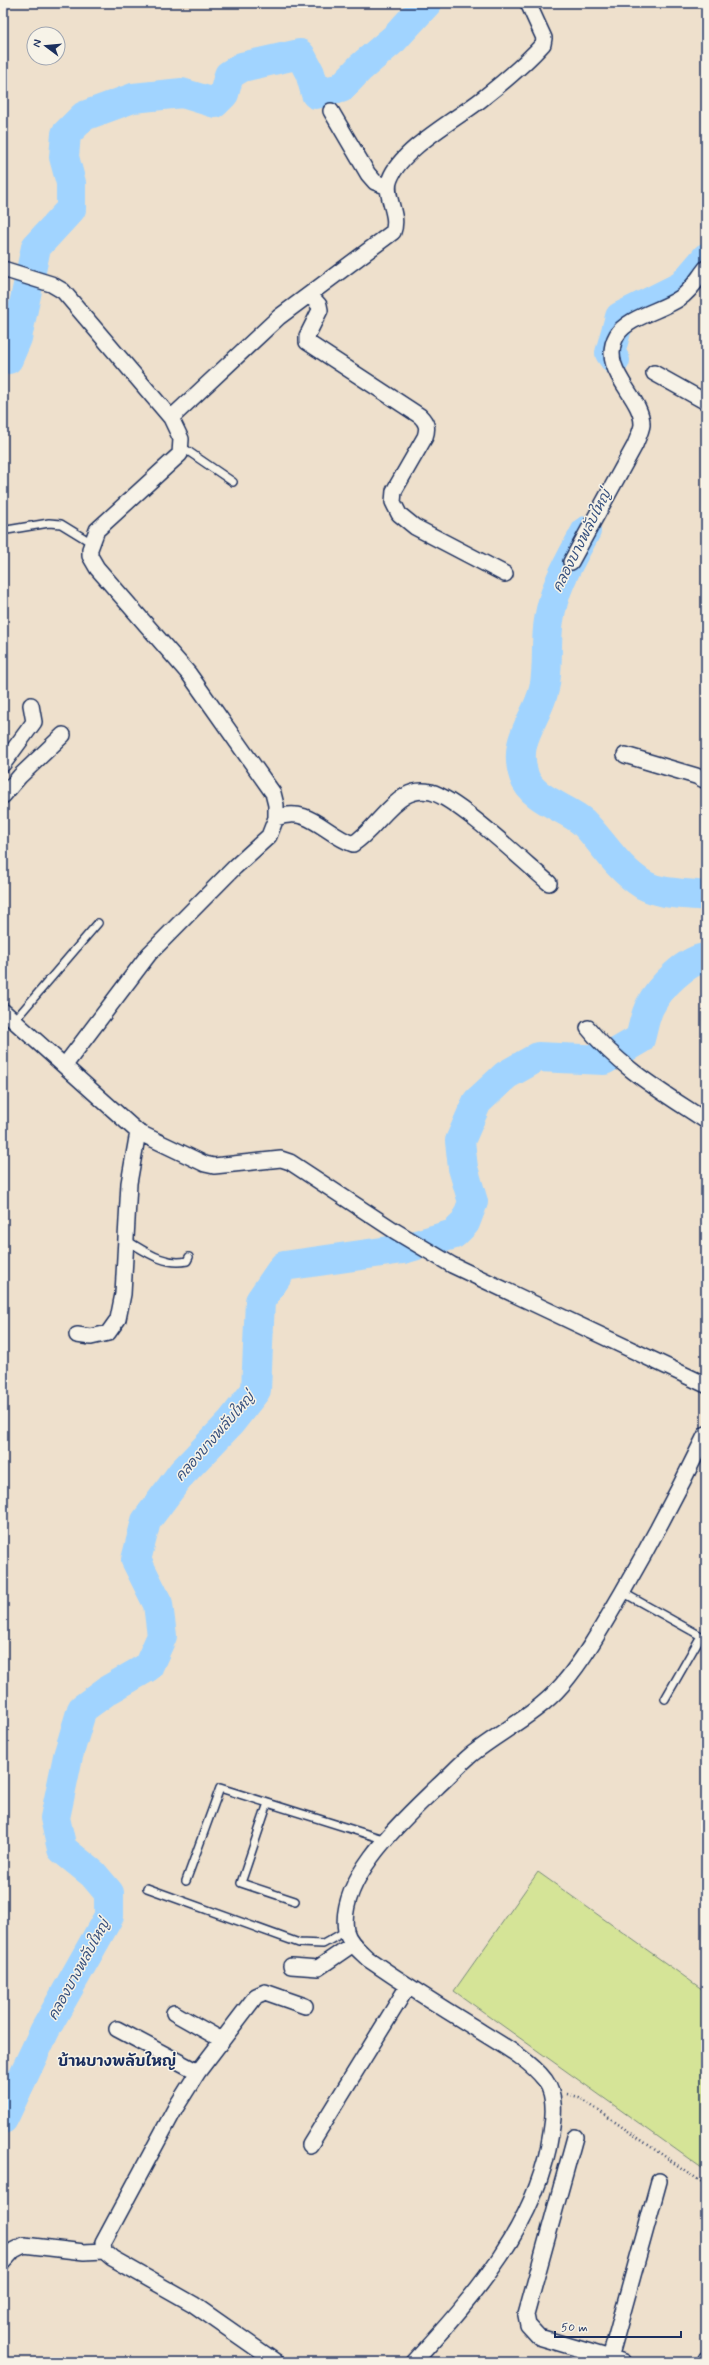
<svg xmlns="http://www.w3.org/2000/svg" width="709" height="2365" viewBox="0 0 709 2365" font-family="Mynerve,'Playpen Sans Thai',sans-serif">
  <rect width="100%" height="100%" fill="#eee0cc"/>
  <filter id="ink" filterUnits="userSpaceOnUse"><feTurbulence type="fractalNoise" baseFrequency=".025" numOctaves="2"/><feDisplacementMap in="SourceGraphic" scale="8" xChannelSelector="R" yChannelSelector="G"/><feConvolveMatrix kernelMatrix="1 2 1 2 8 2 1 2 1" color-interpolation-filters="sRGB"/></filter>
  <g filter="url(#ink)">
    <path fill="#d5e497" stroke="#788a7a" d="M538 1872 706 1992V2171L454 1991Z"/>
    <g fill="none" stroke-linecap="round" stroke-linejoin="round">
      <path stroke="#a1d4ff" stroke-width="30" d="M3 360 8 359 17 338 36 247 71 209V183L64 157 66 134 84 116 133 98 182 93 215 103 224 94 229 75 242 67 300 54 310 73 316 94 341 88 360 68 395 38 427 3
        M615 360 610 353 620 317 682 286 706 258
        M586 531C570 561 554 586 549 620 545 643 549 667 544 689 537 720 512 739 524 776 532 800 566 807 583 822 603 842 617 869 644 885 663 895 685 893 706 896
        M3 2119 45 2030 109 1916V1893L93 1874 62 1849 55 1818 68 1756 82 1709 108 1690 148 1667 162 1636 158 1604 136 1560 146 1521 182 1473 231 1422 256 1390 260 1301 284 1266 403 1249 454 1234 465 1223 473 1202 463 1168 460 1141 477 1102 506 1075 538 1057 604 1060 640 1039C643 1028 645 1015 650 1006 659 988 686 960 706 958"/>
      <g stroke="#1b2f5e" stroke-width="10">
        <path id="service" d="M182 447 233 482
          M3 527 7 530 49 523 61 524 92 543
          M14 1021 98 923
          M126 1240C145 1251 164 1266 187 1261L189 1257
          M622 1592 701 1636 665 1699
          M268 1803 241 1883 295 1901
          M186 1881 220 1788 386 1840
          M147 1888 299 1943 323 1944 346 1931"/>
      </g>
      <g stroke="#1b2f5e" stroke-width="18">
        <path id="minor" d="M331 111 368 174 375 182 388 187
          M3 269 51 284 63 291 171 418 181 439 180 454 97 530 90 549V556L97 568 189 674 273 793 276 805V818L269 836 235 867 149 954 65 1065
          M310 295 319 305 320 310 307 336V342L420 416C427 423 428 428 425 437L394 491 393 502 399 514 415 527 505 574
          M654 373 706 402
          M171 418 279 317 393 232C400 214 383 195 390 179 401 149 457 119 482 99 501 84 527 62 543 44L544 38 528 3
          M571 562 635 445C637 439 641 432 642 425 643 396 597 370 617 335 627 317 664 310 680 298 691 291 698 278 706 268
          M625 755 696 776 706 781
          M3 764 34 722 31 705
          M3 796 20 776 63 735
          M276 818C309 805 324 834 353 844 373 831 385 808 405 796 413 791 421 790 431 792 458 799 524 862 549 883
          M3 1011 138 1132 205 1164 214 1166 281 1159 290 1162 395 1231 452 1265 706 1385
          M588 1028C620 1068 664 1093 706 1121
          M77 1335 91 1337 108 1333 118 1319 123 1294 129 1183 138 1132
          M291 1966 318 1968 353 1944
          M174 2013 222 2040
          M117 2029 198 2072
          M575 2137 526 2315 528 2325 539 2337 624 2362
          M310 2145 408 1986
          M3 2262 14 2250 24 2245 84 2252 104 2251
          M276 2362 193 2304 112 2258 104 2251 103 2243 176 2107 198 2072 256 1996 265 1992 305 2006
          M414 2362C474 2296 538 2224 551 2133 554 2116 556 2095 545 2080 528 2058 498 2043 475 2028 439 2006 403 1983 368 1959 360 1951 349 1943 346 1931 337 1878 404 1819 438 1786 449 1776 460 1764 472 1754 501 1731 537 1714 562 1685 585 1658 604 1624 622 1593 652 1541 680 1488 706 1434
          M609 2362 659 2181
          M705 2362 706 2359"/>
      </g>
      <path stroke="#1b2f5e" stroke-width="2.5" stroke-dasharray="1 3" stroke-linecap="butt" d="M567 2094 579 2097 706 2185"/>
      <use href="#service" stroke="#f7f3e8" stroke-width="7"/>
      <use href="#minor" stroke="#f7f3e8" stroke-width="15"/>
    </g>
  </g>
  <g text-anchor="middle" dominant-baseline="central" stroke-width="3" stroke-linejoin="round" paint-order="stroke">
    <g font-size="14" font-style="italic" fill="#36507e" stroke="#f7f3e8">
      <text transform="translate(582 541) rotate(-63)">คลองบางพลับใหญ่</text>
      <text transform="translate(215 1437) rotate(-49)">คลองบางพลับใหญ่</text>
      <text transform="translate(79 1970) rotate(-61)">คลองบางพลับใหญ่</text>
    </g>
    <g font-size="15" font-weight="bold" fill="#1b2f5e" stroke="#f7f3e8">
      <text x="117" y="2062">บ้านบางพลับใหญ่</text>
    </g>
  </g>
  <rect width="709" height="2365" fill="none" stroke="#f7f3e8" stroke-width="16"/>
  <rect x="8" y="8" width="693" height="2349" fill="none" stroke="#1b2f5e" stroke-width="1.5" filter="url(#ink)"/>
  <g transform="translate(46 46) rotate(286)"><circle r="19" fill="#f7f3e8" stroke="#9fa5b1"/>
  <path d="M0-3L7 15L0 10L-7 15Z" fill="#1b2f5e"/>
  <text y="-6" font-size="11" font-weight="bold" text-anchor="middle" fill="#1b2f5e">N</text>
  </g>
  <path d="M555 2331v6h126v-6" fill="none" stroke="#1b2f5e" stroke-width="2"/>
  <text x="561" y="2331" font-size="12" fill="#1b2f5e" stroke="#f7f3e8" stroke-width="3" paint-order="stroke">50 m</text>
</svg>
